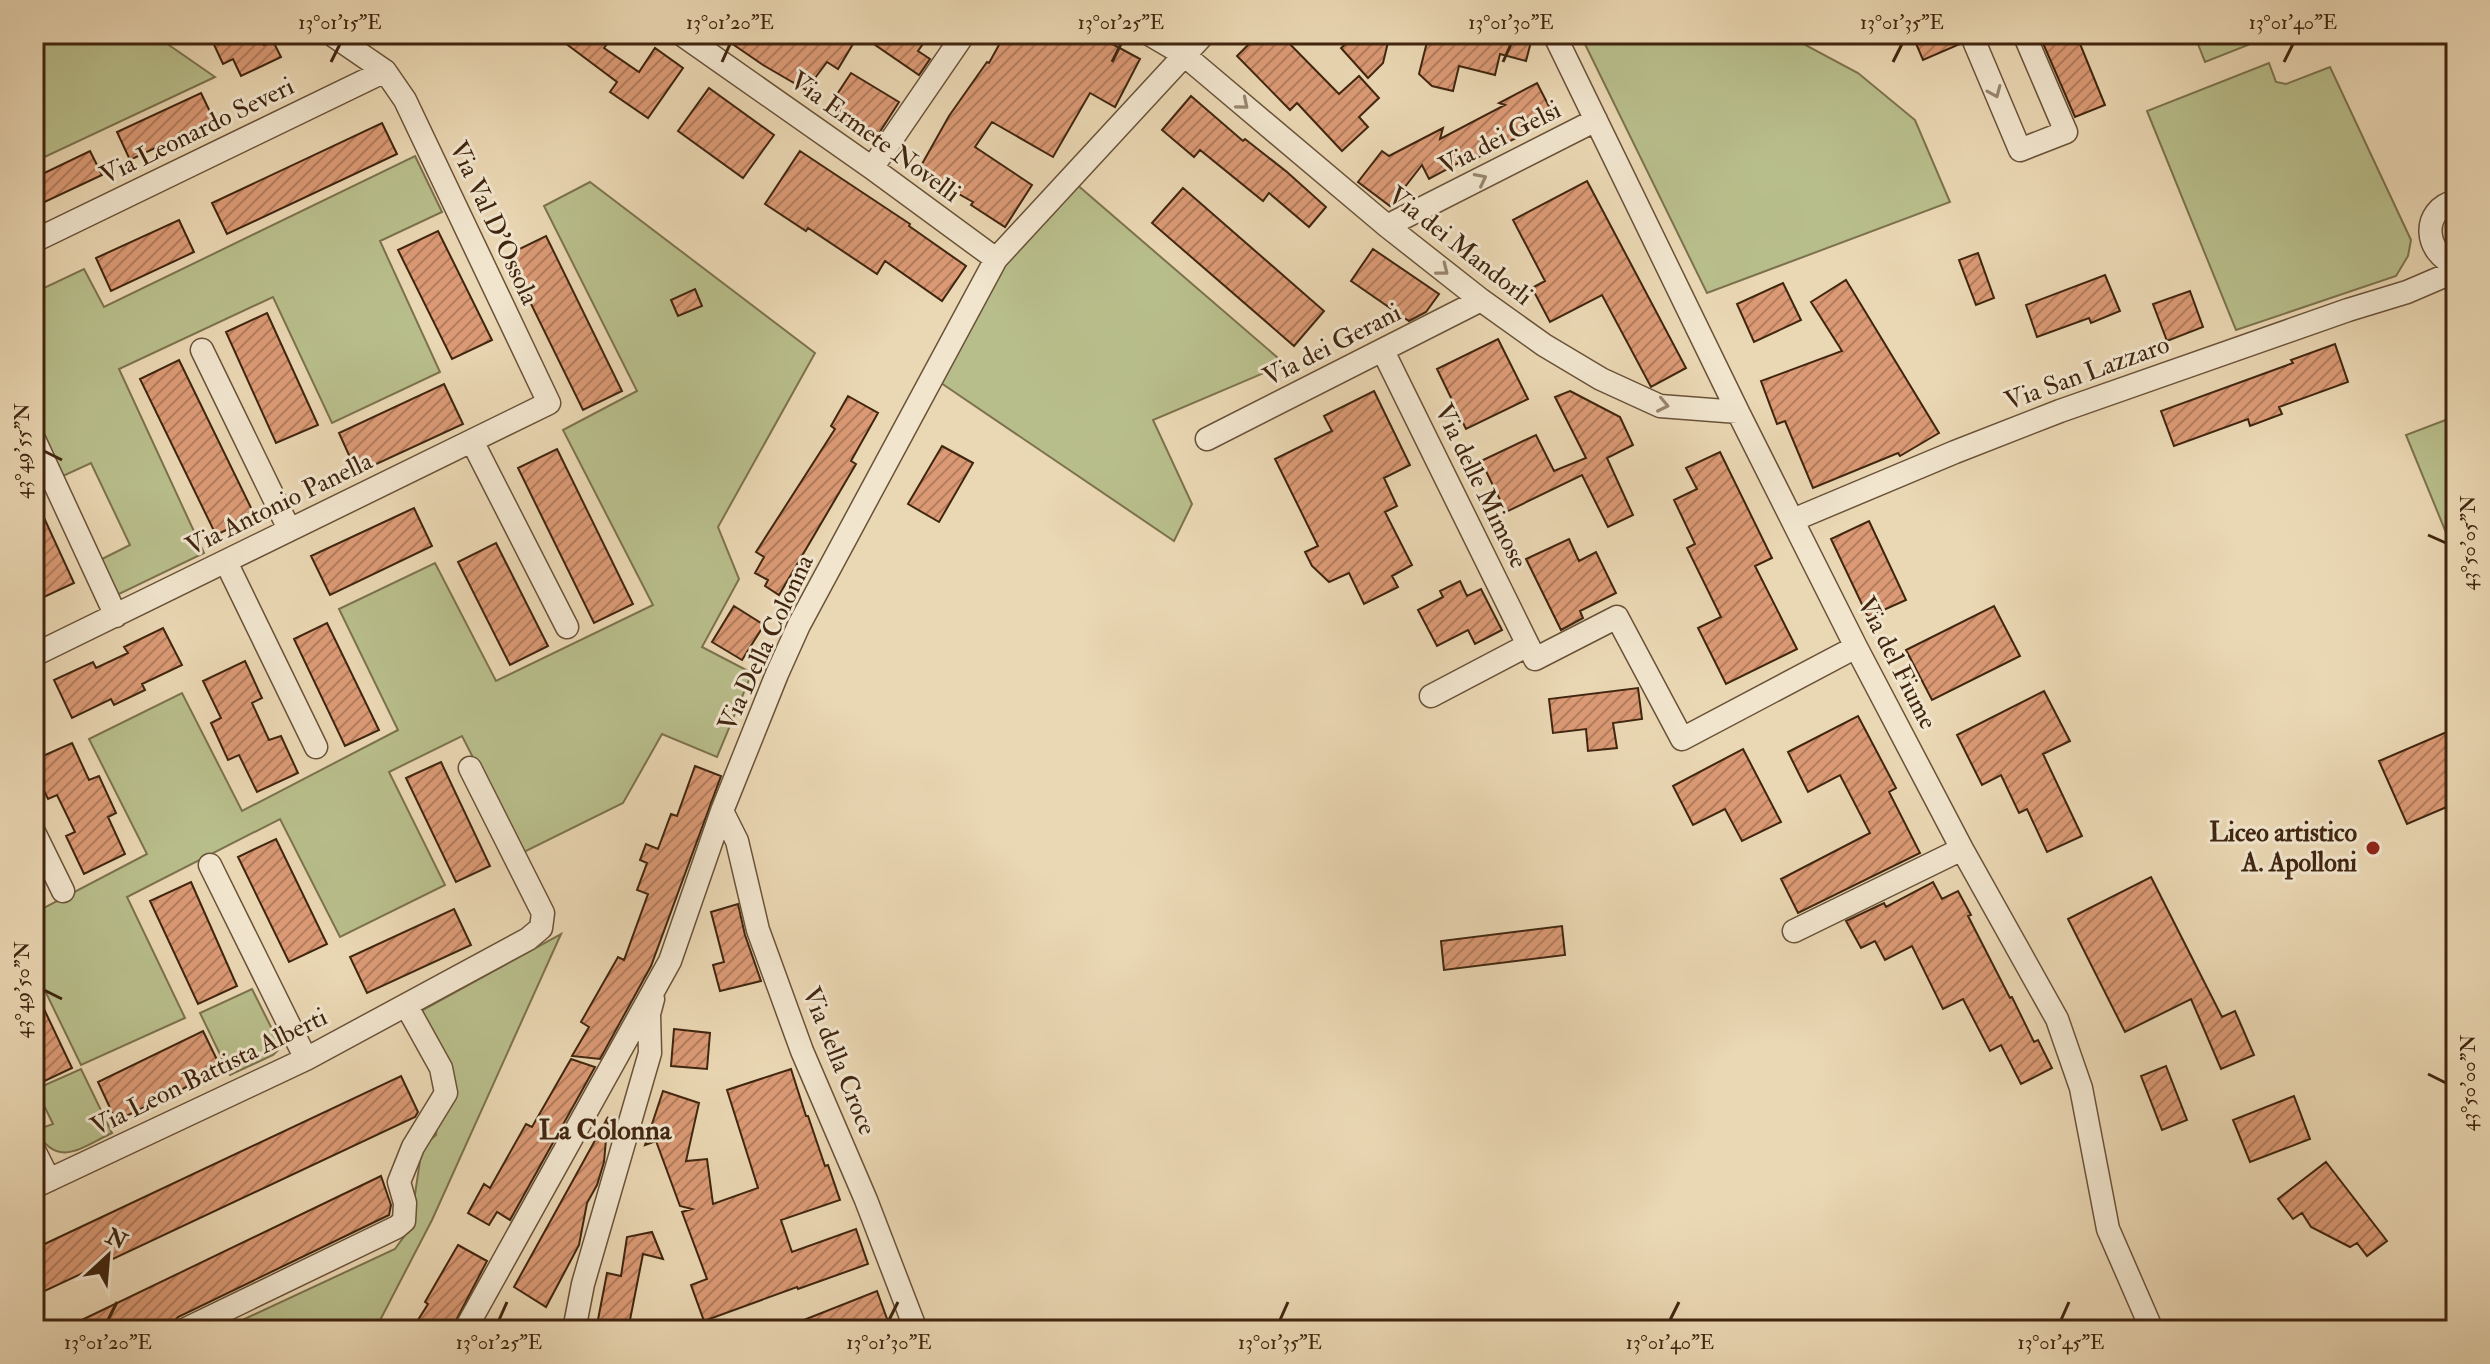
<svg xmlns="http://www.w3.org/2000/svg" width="2490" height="1364" viewBox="0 0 2490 1364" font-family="'IM FELL Double Pica',serif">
  <defs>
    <pattern id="building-hatch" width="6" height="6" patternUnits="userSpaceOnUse" patternTransform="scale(2)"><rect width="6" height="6" fill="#db9a75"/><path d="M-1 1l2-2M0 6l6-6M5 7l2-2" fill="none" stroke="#b37d5e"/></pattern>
  </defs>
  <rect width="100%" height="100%" fill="#ead7b3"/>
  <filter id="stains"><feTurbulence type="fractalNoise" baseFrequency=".0025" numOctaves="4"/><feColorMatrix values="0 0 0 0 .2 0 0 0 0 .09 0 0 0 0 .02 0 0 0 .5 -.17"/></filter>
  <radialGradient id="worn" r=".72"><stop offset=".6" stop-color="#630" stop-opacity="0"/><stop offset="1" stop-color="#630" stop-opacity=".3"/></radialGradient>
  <path fill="#b8be8b" stroke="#7c724d" stroke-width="2" d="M34 34H153L215 77 34 162Z
    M1580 34H1785L1858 73 1915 120 1950 202 1707 293Z
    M2194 34H2249L2253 43 2205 62Z
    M2269 63 2276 82 2286 84 2330 67 2411 240 2408 256 2396 276 2236 330 2147 111Z
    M415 156 442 212 380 241 440 372 332 423 273 297 119 369 204 553 117 595 100 560 130 545 91 463 63 476 34 416V274L42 289 84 269 104 307Z
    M590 182 815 353 718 527 739 579 702 647 752 673 717 757 662 734 623 803 522 853 462 736 389 772 445 885 340 937 280 819 127 897 185 1018 81 1065 34 968V913L147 854 89 739 182 693 242 811 398 730 339 609 435 563 496 681 653 605 563 430 637 391 544 206Z
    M1075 183 1285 364 1153 420 1192 504 1174 541 941 383 1002 262Z
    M2456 416V557L2406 435Z
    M561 934 432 1220 375 1330H221L395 1249 410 1228 422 1147 436 1135 440 1096 410 1017Z
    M252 989 277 1039 278 1050 273 1055 230 1075 200 1013Z
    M81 1069 112 1133C82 1147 57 1170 36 1130L53 1124 36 1089Z"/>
  <path fill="url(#building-hatch)" stroke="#40250f" stroke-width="2" d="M209 34H258L264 45 273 41 281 57 241 76 233 59 223 64Z
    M553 34H615L604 48 639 72 655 48 683 68 648 118 610 92 617 82Z
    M718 34H930L918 51 930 59 919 75 859 34 838 69 827 62 806 90 763 65Z
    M1005 34H1094L1140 59 1115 107 1090 93 1053 157 992 122 975 147 1032 185 1005 227 971 205 973 202 918 171 949 116 987 62 989 63Z
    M1259 34H1280L1339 94 1359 76 1379 98 1359 117 1368 127 1342 151 1297 103 1290 110 1237 56Z
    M1357 34H1390L1383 63 1368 78 1341 48Z
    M1429 34H1533L1526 61 1500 54 1495 75 1459 66 1453 91 1432 86 1419 74Z
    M1912 34H1957L1960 44 1923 60Z
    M2039 34H2076L2105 105 2075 117Z
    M851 73 899 102 874 141 837 117 841 111 830 105Z
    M1537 83 1555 118 1475 159 1473 155 1429 179 1422 165 1390 206 1358 182 1382 151 1389 156 1443 128 1440 139 1505 105 1499 103Z
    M709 88 774 135 743 178 678 131Z
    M201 93 214 120 130 160 117 132Z
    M1191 96 1243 141 1245 139 1287 172 1326 207 1309 227 1269 193 1263 201 1200 150 1194 157 1162 130Z
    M382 123 397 154 227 234 212 203Z
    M90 151 102 175 34 207V178Z
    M800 151 910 224 909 226 966 266 942 301 885 261 877 274 808 228 806 231 765 204Z
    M1587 181 1686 368 1651 387 1602 295 1550 322 1532 288 1545 281 1513 220Z
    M1183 188 1324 311 1294 346 1152 223Z
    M179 220 194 252 111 291 96 258Z
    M438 231 492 340 452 359 398 250Z
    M546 236 622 391 583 410 507 255Z
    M1373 249 1439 294 1426 312 1409 321 1351 281Z
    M1978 253 1994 298 1976 305 1959 260Z
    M2105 275 2120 311 2091 323 2089 318 2037 337 2026 305Z
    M1846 280 1939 433 1900 456 1898 453 1813 488 1785 421 1777 424 1761 381 1842 351 1811 302Z
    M1783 283 1801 320 1754 342 1737 304Z
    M695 289 702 306 678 316 671 300Z
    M2190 291 2203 327 2167 341 2153 304Z
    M267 313 318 425 276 443 226 332Z
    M1498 339 1528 399 1466 429 1437 369Z
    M2335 344 2348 382 2279 407 2282 414 2250 426 2248 419 2174 446 2161 411 2293 363 2291 360Z
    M179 360 255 516 216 535 140 379Z
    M444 384 463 424 357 473 339 433Z
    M1374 391 1410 465 1384 478 1397 506 1385 512 1412 565 1392 576 1398 587 1364 604 1349 573 1329 582 1312 566 1305 552 1318 546 1275 459 1332 431 1324 416Z
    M1570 391 1620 417 1633 445 1607 458 1633 515 1608 527 1582 475 1506 512 1481 461 1536 435 1554 471 1586 458 1555 397Z
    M848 396 878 413 851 461 856 464 779 595 765 586 768 580 755 573 764 557 756 552 835 429 831 426Z
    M942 446 973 463 939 522 908 504Z
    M557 449 633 604 594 623 518 468Z
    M1720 452 1772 558 1755 566 1797 649 1726 684 1698 628 1721 617 1687 548 1695 544 1674 500 1697 489 1686 468Z
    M34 496 74 583 44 597 34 576Z
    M414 508 432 546 330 595 311 556Z
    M1869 521 1906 600 1868 617 1831 539Z
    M1569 539 1579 561 1596 552 1616 593 1580 611 1583 618 1561 630 1526 559Z
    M496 543 548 646 510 665 458 562Z
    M1460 581 1467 596 1481 589 1502 630 1475 644 1468 630 1437 646 1418 610 1443 597 1440 591Z
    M734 606 764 625 742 660 712 642Z
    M1994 606 2020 656 1932 700 1906 650Z
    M327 623 379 730 345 746 294 639Z
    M163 628 182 665 142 684 145 690 114 705 111 699 72 718 54 680 93 662 96 668 128 653 124 647Z
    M245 661 262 698 252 703 269 740 281 736 298 773 257 792 239 755 228 760 211 723 221 718 203 681Z
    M1638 688 1642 719 1613 723 1617 748 1588 751 1586 729 1553 733 1549 699Z
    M2044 691 2070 741 2043 754 2082 836 2047 852 2027 809 2019 813 2001 775 1982 785 1957 735Z
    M1858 716 1896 788 1889 792 1920 853 1798 913 1781 879 1870 833 1840 775 1808 792 1788 752Z
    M2456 728V803L2407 824 2379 761Z
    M72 743 89 780 99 776 116 813 108 817 125 854 84 874 66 836 75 832 57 795 48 799 34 770V760Z
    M1743 749 1781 822 1742 841 1725 809 1693 825 1673 786Z
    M441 762 490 866 456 882 406 778Z
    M695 766 721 776 651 966 600 1059 572 1056 589 1027 581 1022 618 957 624 960 648 894 637 890 647 863 640 860 646 844 658 849 671 814 677 816Z
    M276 839 327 944 289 962 238 857Z
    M2151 877 2222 1017 2235 1011 2254 1055 2221 1069 2191 999 2125 1032 2068 919Z
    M191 882 237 986 198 1004 150 901Z
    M1933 882 1942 899 1958 891 1971 915 1968 916 2010 998 2012 997 2034 1042 2038 1040 2052 1068 2021 1084 2001 1045 1990 1051 1963 999 1943 1009 1912 946 1885 960 1875 941 1861 948 1846 921 1884 903 1886 907Z
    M738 904 745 935 761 981 720 991 713 965 724 962 711 912Z
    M454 909 471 945 367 993 350 957Z
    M1562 926 1565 955 1444 970 1441 941Z
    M34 988 72 1068 34 1086Z
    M674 1029 710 1033 707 1069 671 1066Z
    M203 1031 222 1070 116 1121 98 1082Z
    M571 1059 595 1067 510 1220 497 1212 489 1225 468 1213 484 1184 490 1188 526 1124 532 1127Z
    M2166 1066 2187 1120 2162 1130 2141 1076Z
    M791 1069 806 1116H808L825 1166 828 1165 840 1200 781 1220 792 1252 856 1229 868 1264 798 1289 797 1287 704 1321 691 1285 707 1279 682 1212 692 1209 680 1206 656 1141 645 1145 663 1091 699 1103 686 1161 707 1159 713 1204 758 1188 727 1090Z
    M401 1076 418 1112 415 1117 34 1296V1249Z
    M2294 1096 2310 1139 2250 1162 2233 1120Z
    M608 1117 604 1162 597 1185 587 1203 579 1245 546 1307 514 1287Z
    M2326 1162 2387 1241 2367 1256 2357 1243 2350 1247 2311 1227 2302 1213 2293 1219 2278 1199Z
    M381 1176 391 1205 389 1215 178 1317 171 1325 162 1330H61Z
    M652 1232 663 1259 643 1254 628 1330H596L607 1273 621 1276 627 1237Z
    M458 1245 487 1261 451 1330H421L424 1324 418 1320 428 1304 425 1302Z
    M877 1291 891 1330H781V1329Z"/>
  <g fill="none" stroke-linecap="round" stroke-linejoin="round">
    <g stroke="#6a5238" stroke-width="25">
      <path id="minor" d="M681 34 872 168 996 259
        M1149 34 1183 54 1387 226 1481 300 1544 345 1601 379 1660 406 1738 412
        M1554 34 1738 412 1856 647 1962 849 2057 1019 2081 1088 2108 1229 2152 1330
        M1971 34 2020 150 2066 132 2024 34
        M872 168 964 34
        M2456 201C2420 210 2424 253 2456 265
        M1387 226 1596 120
        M34 241 385 71
        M202 350 289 529
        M1383 351 1528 645
        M34 439 116 616
        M1207 439 1481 300
        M472 441 567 627
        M1793 520 1955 452 2060 411 2348 310 2407 292 2456 271
        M226 562 316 747
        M34 655 549 403 405 100 385 71 331 34
        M1431 696 1528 645 1535 659 1617 617 1682 739 1856 647
        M722 811 737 841 758 930 802 1051 866 1200 916 1330
        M34 832 63 891
        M210 865 306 1059
        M1794 931 1962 849
        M34 1150 49 1180
        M34 1187 306 1059 528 939 541 928 543 913 470 768
        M184 1330 397 1227 404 1221 405 1203 399 1182 413 1147 446 1093 441 1068 406 1005
        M465 1330 670 961 722 811 777 674 799 625 996 259 1204 34
        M574 1330 583 1284 650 1053 649 1014 653 999"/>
    </g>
    <use href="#minor" stroke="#f1e5ce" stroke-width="22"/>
  </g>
  <defs><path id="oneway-chevron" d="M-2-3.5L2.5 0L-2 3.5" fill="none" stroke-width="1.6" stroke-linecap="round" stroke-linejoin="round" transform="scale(2)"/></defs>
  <g stroke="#98856e">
    <use href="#oneway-chevron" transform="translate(1995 92) rotate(67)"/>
    <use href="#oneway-chevron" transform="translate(1243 104) rotate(40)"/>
    <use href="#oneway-chevron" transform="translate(1481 179) rotate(-27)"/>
    <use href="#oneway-chevron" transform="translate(1443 270) rotate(38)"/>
    <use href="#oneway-chevron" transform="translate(1663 405) rotate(12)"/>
  </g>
  <path fill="none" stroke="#40250f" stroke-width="3" d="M331 62 340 44M722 62 730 44M1112 62 1121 44M1503 62 1511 44M1893 62 1902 44M2284 62 2293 44M44 451 62 460M2428 535 2446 543M44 990 62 999M2428 1074 2446 1083M108 1320 117 1302M499 1320 507 1302M889 1320 898 1302M1280 1320 1288 1302M1670 1320 1679 1302M2061 1320 2069 1302"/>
  <circle fill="#8f2418" stroke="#f1e5ce" stroke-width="3" cx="2373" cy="848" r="8"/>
  <g text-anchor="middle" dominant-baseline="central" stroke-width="6" stroke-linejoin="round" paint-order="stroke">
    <g font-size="26" fill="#40250f" stroke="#f1e5ce">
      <text transform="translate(197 131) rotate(-26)">Via Leonardo Severi</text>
      <text transform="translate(875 137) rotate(36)">Via Ermete Novelli</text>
      <text transform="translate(1500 138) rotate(-27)">Via dei Gelsi</text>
      <text transform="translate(494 223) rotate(65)">Via Val D'Ossola</text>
      <text transform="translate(1460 246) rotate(38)">Via dei Mandorli</text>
      <text transform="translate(1332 345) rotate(-27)">Via dei Gerani</text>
      <text transform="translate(2087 373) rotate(-20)">Via San Lazzaro</text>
      <text transform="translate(1481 486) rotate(64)">Via delle Mimose</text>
      <text transform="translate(279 504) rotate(-26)">Via Antonio Panella</text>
      <text transform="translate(766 643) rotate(-65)">Via Della Colonna</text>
      <text transform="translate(1897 663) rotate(63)">Via del Fiume</text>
      <text transform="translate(839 1061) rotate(68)">Via della Croce</text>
      <text transform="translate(209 1072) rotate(-26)">Via Leon Battista Alberti</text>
    </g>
    <g font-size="26" font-weight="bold" fill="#40250f" stroke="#f1e5ce" text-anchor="end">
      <text x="2357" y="833">Liceo artistico<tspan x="2357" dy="30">A. Apolloni</tspan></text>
    </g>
    <g font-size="28" font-weight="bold" fill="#40250f" stroke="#f1e5ce">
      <text x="605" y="1130">La Colonna</text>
    </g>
  </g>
  <rect width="2490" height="1364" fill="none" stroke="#ead7b3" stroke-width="88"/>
  <g transform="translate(108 1256) rotate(26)" stroke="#f1e5ce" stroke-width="6" paint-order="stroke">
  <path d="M0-6L14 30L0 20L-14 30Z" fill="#40250f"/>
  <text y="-12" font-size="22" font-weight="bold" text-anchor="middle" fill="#40250f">N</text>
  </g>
  <rect x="44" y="44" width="2402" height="1276" fill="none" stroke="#40250f" stroke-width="3"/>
  <g font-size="20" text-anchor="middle" fill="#40250f">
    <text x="340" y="29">13°01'15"E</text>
    <text x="730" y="29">13°01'20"E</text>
    <text x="1121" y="29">13°01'25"E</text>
    <text x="1511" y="29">13°01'30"E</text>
    <text x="1902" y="29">13°01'35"E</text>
    <text x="2293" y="29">13°01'40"E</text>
    <text transform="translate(22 451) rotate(-90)" y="7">43°49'55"N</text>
    <text transform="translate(2468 543) rotate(-90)" y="7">43°50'05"N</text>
    <text transform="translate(22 990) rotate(-90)" y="7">43°49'50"N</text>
    <text transform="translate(2468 1083) rotate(-90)" y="7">43°50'00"N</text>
    <text x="108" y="1349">13°01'20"E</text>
    <text x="499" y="1349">13°01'25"E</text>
    <text x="889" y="1349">13°01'30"E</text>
    <text x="1280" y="1349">13°01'35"E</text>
    <text x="1670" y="1349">13°01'40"E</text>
    <text x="2061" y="1349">13°01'45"E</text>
  </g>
  <rect width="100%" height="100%" filter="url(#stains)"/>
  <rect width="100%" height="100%" fill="url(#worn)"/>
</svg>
